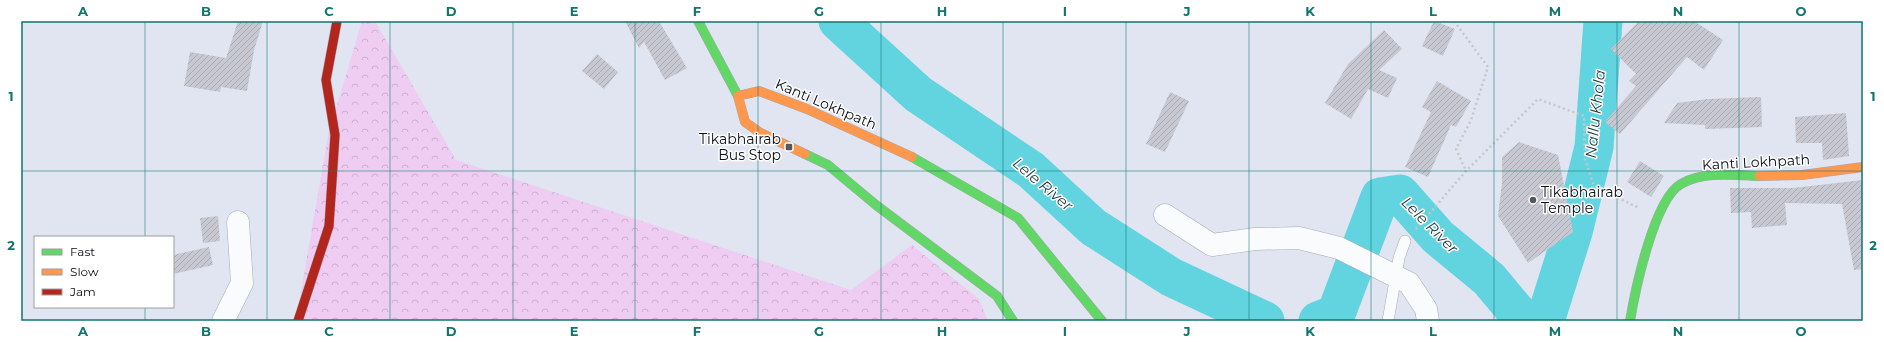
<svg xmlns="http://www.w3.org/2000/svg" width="1884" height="342" viewBox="0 0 1884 342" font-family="Montserrat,sans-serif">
  <defs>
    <pattern id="forest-crowns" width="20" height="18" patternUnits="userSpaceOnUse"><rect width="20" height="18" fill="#efcdf2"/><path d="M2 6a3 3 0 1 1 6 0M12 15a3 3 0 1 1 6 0" fill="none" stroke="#ccafcf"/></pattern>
    <pattern id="building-hatch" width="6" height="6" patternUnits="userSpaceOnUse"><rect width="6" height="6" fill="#c7c8d2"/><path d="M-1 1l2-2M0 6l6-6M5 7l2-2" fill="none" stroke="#aaabb3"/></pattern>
  </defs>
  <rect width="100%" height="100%" fill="#e0e5f1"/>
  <path fill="url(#forest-crowns)" d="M362 21H375L456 160 851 290 912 245 979 299 988 321H296L328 135Z"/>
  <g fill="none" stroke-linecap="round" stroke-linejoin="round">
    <path stroke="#62d4e0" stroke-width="39" d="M838 21 918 94 1031 170 1093 227 1171 277 1265 321
      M1318 321 1336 314 1380 197 1400 194 1438 237 1489 279 1524 321
      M1545 321 1573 232 1594 147 1603 21"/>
  </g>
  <path fill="url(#building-hatch)" d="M238 21H263L254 50 247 91 221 87 220 92 184 86 190 52 226 58Z
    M625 21H662L660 23 687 68 665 80 644 42 639 48Z
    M1434 21 1455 29 1443 56 1422 46Z
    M1639 21H1694L1723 40 1704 70 1687 57 1620 134 1605 122 1636 86 1629 81 1636 74 1611 49Z
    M1384 30 1402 49 1379 70 1397 78 1388 98 1368 89 1351 119 1325 103 1348 64Z
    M597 54 618 72 604 89 582 71Z
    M1437 81 1471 101 1456 127 1451 125 1428 177 1405 167 1431 112 1422 107Z
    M1170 92 1189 101 1165 152 1146 144Z
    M1761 97 1762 127 1705 129V125L1664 123 1677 103 1708 99Z
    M1846 113 1849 156 1823 160 1822 143H1796L1795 117Z
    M1519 142 1558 155 1573 232 1528 263 1498 216 1502 183V157Z
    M1640 161 1664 176 1651 197 1627 182Z
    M1863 180V269L1854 270 1842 204 1785 203 1787 225 1752 228 1751 212 1731 213 1730 188H1793Z
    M218 216 220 241 203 243 200 218Z
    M209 247 213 265 173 274V255Z"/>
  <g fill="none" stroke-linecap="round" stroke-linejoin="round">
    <g stroke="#a6aab3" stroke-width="12">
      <path id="lane" d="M1388 321 1399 258 1405 241"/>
    </g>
    <g stroke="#a6aab3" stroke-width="23">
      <path id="street" d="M1165 215 1212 245 1255 239 1299 238 1339 248 1409 283 1426 309 1428 321
        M223 321 242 283 238 222"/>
    </g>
    <g stroke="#a6aab3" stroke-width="10">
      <path id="fast" d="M698 21 738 96
        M805 154 828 165 876 205 997 296 1013 321
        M912 157 1018 218 1102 321
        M1630 321C1635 291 1654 199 1681 184 1703 171 1734 175 1759 176"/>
    </g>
    <g stroke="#a6aab3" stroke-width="10">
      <path id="slow" d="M805 154 759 132 745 122 738 96 759 91 807 109 912 157
        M1759 176 1802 175 1863 167"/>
    </g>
    <g stroke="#a6aab3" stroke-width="10">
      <path id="jam" d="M298 321 329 226 335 135 326 80 337 21"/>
    </g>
    <path stroke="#c5c7cb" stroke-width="2.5" stroke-dasharray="2 3" stroke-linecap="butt" d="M1454 21 1488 67 1471 120 1456 149 1466 171
      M1416 229 1466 171 1538 99 1584 116 1585 159 1594 186 1639 208"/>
    <use href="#lane" stroke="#fafbfd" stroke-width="11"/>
    <use href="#street" stroke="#fafbfd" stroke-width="22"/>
    <use href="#fast" stroke="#63d668" stroke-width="9"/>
    <use href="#slow" stroke="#ff974d" stroke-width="9"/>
    <use href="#jam" stroke="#b3261e" stroke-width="9"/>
  </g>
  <path fill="none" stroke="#0f766e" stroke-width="1" stroke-opacity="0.55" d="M145 21V237M267 21V321M390 21V321M513 21V321M635 21V321M758 21V321M881 21V321M1003 21V321M1126 21V321M1249 21V321M1371 21V321M1494 21V321M1617 21V321M1739 21V321M21 171H1863M145 307V321"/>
  <g fill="#545961" stroke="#fff" stroke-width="1.5">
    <rect x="785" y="143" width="8" height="8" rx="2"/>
    <circle cx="1533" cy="200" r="4"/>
  </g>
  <g text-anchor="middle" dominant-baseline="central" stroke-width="3" stroke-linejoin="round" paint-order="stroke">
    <g font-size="14" fill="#090d14" stroke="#fff">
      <text transform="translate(826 104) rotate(23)">Kanti Lokhpath</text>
      <text transform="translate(1756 162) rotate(-3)">Kanti Lokhpath</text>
    </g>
    <g font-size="14" fill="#090d14" stroke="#fff" text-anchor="end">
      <text x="781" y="139">Tikabhairab<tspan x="781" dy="16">Bus Stop</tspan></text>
      <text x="1541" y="192" text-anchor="start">Tikabhairab<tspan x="1541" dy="16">Temple</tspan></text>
    </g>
    <g font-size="15" font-style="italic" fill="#1d3638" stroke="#fff">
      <text transform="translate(1595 114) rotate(-84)">Nallu Khola</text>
      <text transform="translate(1043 184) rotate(40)">Lele River</text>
      <text transform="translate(1430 225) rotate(45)">Lele River</text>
    </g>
  </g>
  <rect width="1884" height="342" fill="none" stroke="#ffffff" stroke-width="44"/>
  <rect x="34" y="236" width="140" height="72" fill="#ffffff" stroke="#9d9ea1"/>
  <rect x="42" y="249" width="20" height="6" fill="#63d668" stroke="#9d9ea1"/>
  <text x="70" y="256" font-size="12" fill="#090d14">Fast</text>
  <rect x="42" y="269" width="20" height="6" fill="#ff974d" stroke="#9d9ea1"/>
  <text x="70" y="276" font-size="12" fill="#090d14">Slow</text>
  <rect x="42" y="289" width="20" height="6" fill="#b3261e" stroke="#9d9ea1"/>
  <text x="70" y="296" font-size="12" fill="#090d14">Jam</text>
  <rect x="22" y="22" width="1840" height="298" fill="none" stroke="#0f766e" stroke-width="1.5"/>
  <g font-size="13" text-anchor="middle" font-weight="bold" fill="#0f766e">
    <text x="83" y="16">A</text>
    <text x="206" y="16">B</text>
    <text x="329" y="16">C</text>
    <text x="451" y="16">D</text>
    <text x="574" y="16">E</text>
    <text x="697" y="16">F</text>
    <text x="819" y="16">G</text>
    <text x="942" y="16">H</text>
    <text x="1065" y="16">I</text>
    <text x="1187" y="16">J</text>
    <text x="1310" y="16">K</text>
    <text x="1433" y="16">L</text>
    <text x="1555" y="16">M</text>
    <text x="1678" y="16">N</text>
    <text x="1801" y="16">O</text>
    <text x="11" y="101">1</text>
    <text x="1873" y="101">1</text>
    <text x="11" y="250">2</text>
    <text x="1873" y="250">2</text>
    <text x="83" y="336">A</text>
    <text x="206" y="336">B</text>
    <text x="329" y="336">C</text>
    <text x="451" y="336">D</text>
    <text x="574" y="336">E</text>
    <text x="697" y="336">F</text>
    <text x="819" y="336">G</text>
    <text x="942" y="336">H</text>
    <text x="1065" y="336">I</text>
    <text x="1187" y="336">J</text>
    <text x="1310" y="336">K</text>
    <text x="1433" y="336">L</text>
    <text x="1555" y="336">M</text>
    <text x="1678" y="336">N</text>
    <text x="1801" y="336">O</text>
  </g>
</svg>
